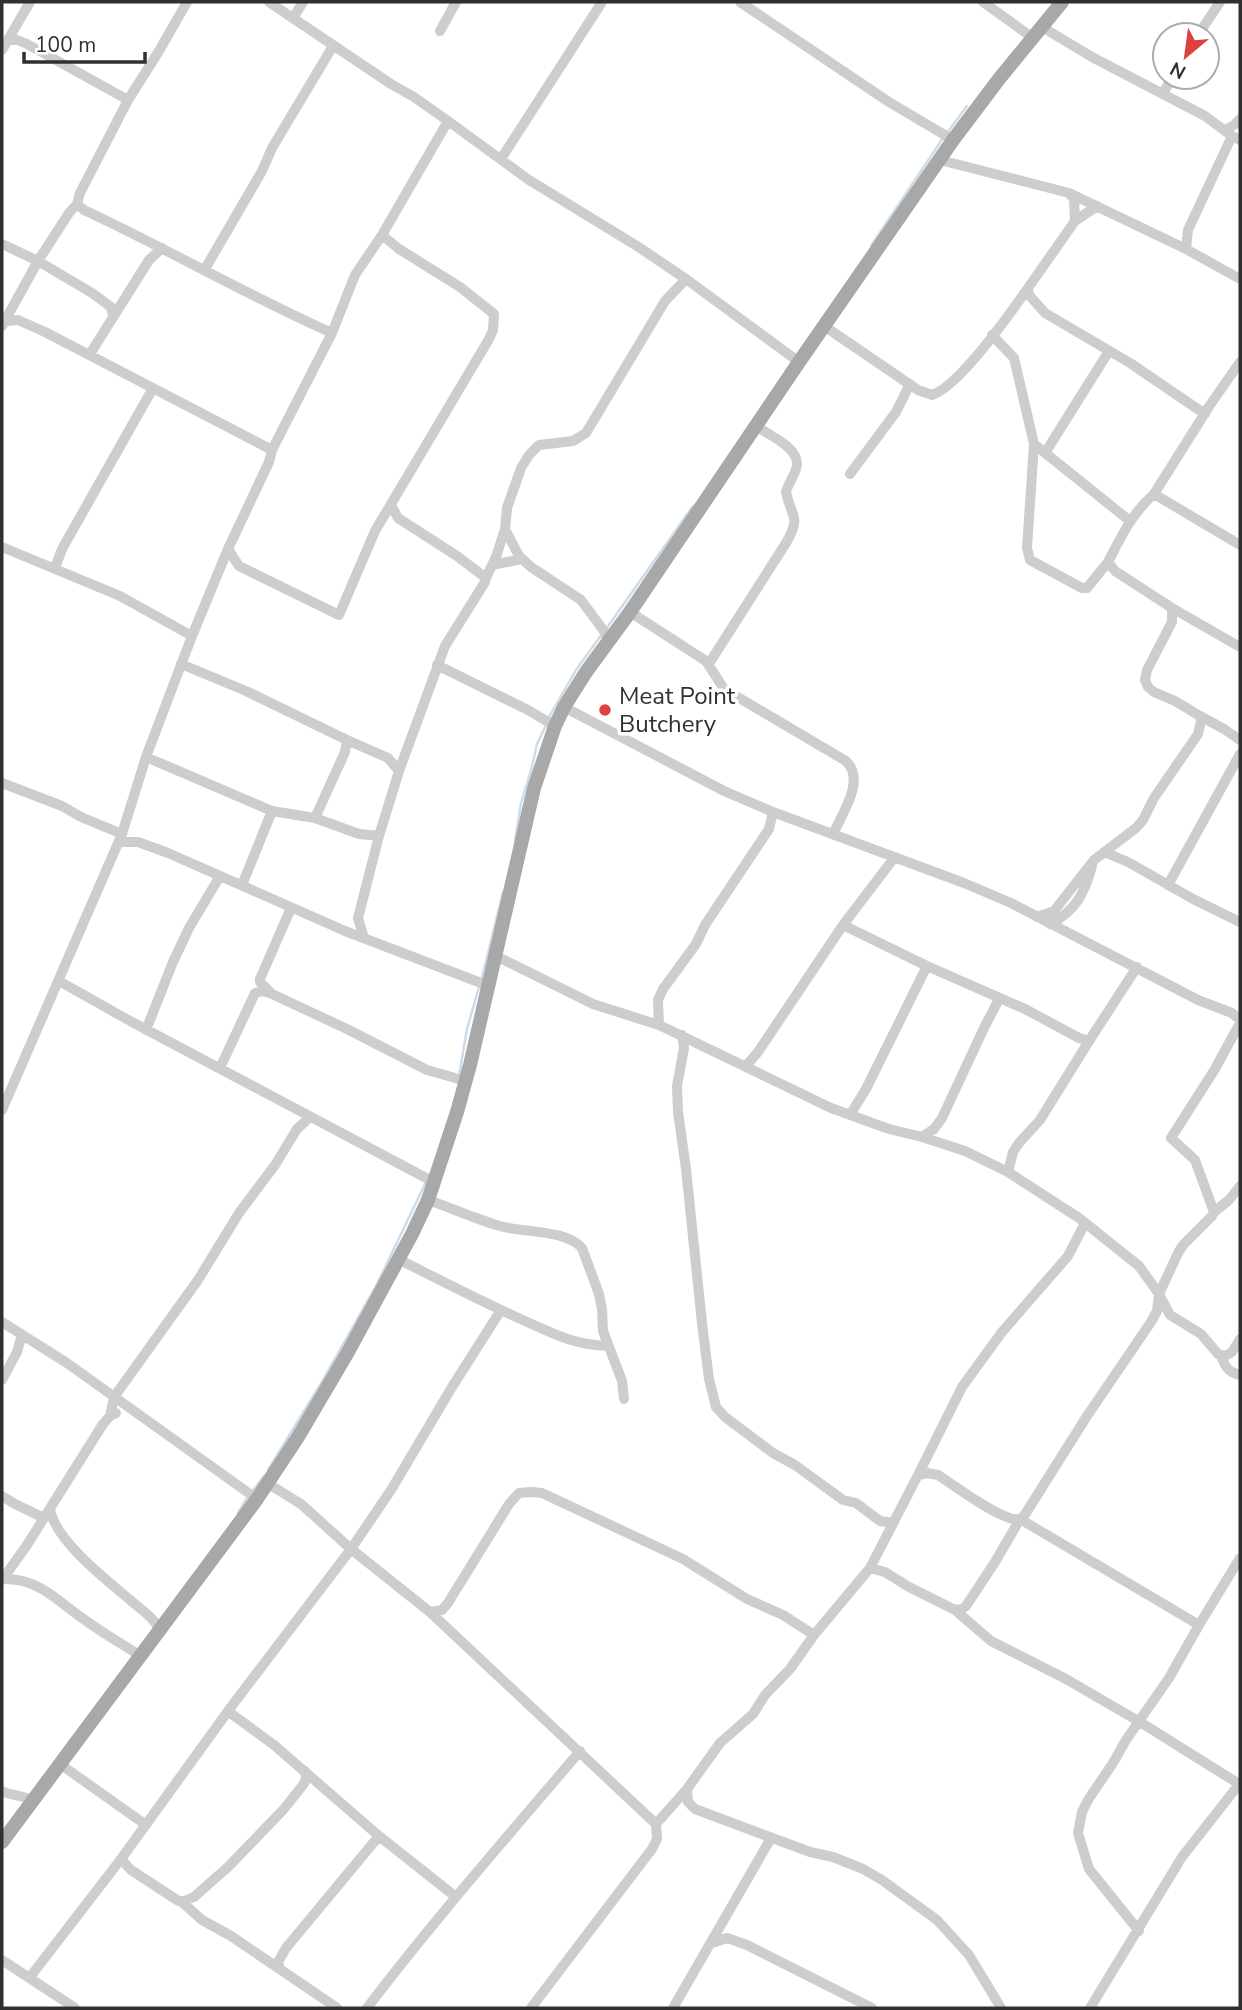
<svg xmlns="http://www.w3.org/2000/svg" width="1242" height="2010" viewBox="0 0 1242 2010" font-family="'Nunito Sans',sans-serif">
  <rect width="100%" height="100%" fill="#fff"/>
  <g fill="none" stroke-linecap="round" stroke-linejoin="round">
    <path stroke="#ccdceb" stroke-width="2.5" d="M947 133 967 106
      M871 246 943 138
      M606 629 693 506
      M549 717 576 670 602 634
      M515 841 521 803 532 767 537 744 547 723
      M481 981 503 892
      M459 1076 467 1029 479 987
      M268 1470 320 1385 376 1286 426 1182
      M251 1493 264 1476
      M238 1513 247 1498"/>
    <path stroke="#cdcdcd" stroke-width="10" d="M269 2 391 84 414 97 448 121 529 180 637 246 686 279 799 362
      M740 2 889 102 953 140
      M983 2 1033 38
      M293 18 303 2
      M1042 27 1092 57 1205 116 1232 136 1240 140
      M440 31 456 2
      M1198 35 1220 2
      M7 41 15 39 27 44 128 100
      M2 50 30 2
      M1163 93 1173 77
      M1225 130 1234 125 1240 119
      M501 159 602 2
      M940 160 1069 193 1186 249 1240 279
      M1069 193 1074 199 1075 221 1028 288 1029 295 1045 313 1130 363 1205 414
      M77 204 84 210C168 249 248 296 332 333
      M1075 221 1097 206
      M2 244 38 261 92 293 111 307 113 315
      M1186 249 1188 230 1232 136
      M205 269 262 171 272 148 333 46
      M5 321 18 320 45 332 272 450
      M2 326 38 261 69 213 77 204 80 193 128 100 159 51 187 2
      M824 326 918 390 932 395C959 386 1010 314 1028 288
      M992 335 1014 358 1034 444 1027 548 1030 560 1082 588H1087L1108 562
      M90 354 149 260 162 248
      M1240 362 1210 405 1154 494C1132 513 1121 537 1108 562L1115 571 1172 608 1240 647
      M1034 444 1130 521
      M1045 453 1109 351
      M850 474 896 412 910 384
      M1154 494 1240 545
      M2 547 120 596 192 636
      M228 549 239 566 339 615 375 531 489 339 493 330 494 314 489 310 460 287 399 249 382 235
      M492 565 522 559
      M55 568 62 549 153 388
      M486 578 496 557 505 529
      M630 612 706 661 724 689 846 761C866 780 842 814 833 834
      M608 641 604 631 581 600 531 567 519 556 505 529 507 508 521 468 529 455 539 445 573 441 586 433 665 301 686 279
      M710 662 786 543C802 515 791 518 786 492 788 483 796 474 797 465 798 447 769 435 756 426
      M181 664 246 691 347 740 388 758 399 771
      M437 665 528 710 555 726
      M564 707 724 791 773 812 964 883 1011 903 1198 1000 1232 1013 1240 1020
      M1200 716 1224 729 1240 740
      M146 757 272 811 315 818 359 834 379 836
      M2 783 62 806 81 817 122 834
      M315 818 345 752 347 740
      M119 842H138L168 853 345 931 489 986
      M1104 852 1128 862 1193 899 1240 922
      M242 885 272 811
      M1168 885 1240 754
      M291 908 260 979V982L272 994 347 1029 427 1070 466 1081
      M1037 917 1054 911 1094 860 1136 828 1143 820 1154 798 1198 734 1201 721 1200 716 1175 701 1154 692 1148 687 1145 680 1147 670 1172 622V608
      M1050 924C1076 911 1085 892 1092 866
      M843 925 927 966 1025 1009 1079 1038 1089 1041
      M364 938 358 918 379 836 399 771 445 646 485 582 486 578 457 556 398 518 391 505
      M496 956 593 1004 659 1025 831 1108 889 1129 922 1137 965 1151 1008 1172 1079 1218 1139 1266 1159 1294 1170 1315 1201 1334 1218 1354 1225 1356 1232 1352 1240 1339
      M59 981 132 1022 428 1179 434 1184
      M659 1025 658 1000 663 989 696 944 705 925 769 829 773 812
      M146 1030 173 962 189 928 220 876
      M682 1035 684 1048 677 1086 678 1112 686 1169 702 1323 709 1379 716 1407 725 1417 773 1453 795 1465 843 1500 856 1503 880 1521 893 1523
      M746 1066 758 1052 843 925 894 858
      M220 1068 255 993 263 991 269 993
      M2 1110 122 834 146 757 192 636 228 549 269 462 272 450 332 333 355 275 382 235 448 121
      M850 1115 866 1089 927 966
      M922 1137 934 1129 942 1118 984 1028 999 999
      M1008 1172 1013 1152 1019 1143 1040 1120 1089 1041 1137 967
      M428 1200C452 1208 475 1219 500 1226 523 1233 565 1229 582 1248L599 1294 602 1309 603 1331 622 1381 624 1399
      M1214 1212 1229 1200 1240 1186
      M398 1259C440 1280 482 1302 525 1321 554 1334 575 1345 607 1346
      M2 1322 67 1363 257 1499
      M1221 1355C1225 1367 1228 1372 1240 1375
      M2 1380 17 1352 22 1335
      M110 1416 114 1397 198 1280 239 1213 275 1165 297 1129 310 1117
      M918 1475 962 1387 1002 1332 1068 1256 1085 1223
      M267 1483 301 1504 351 1549 430 1612 442 1610 448 1603 509 1504 519 1493 531 1492 542 1493 683 1559 747 1599 783 1615 814 1635
      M2 1496 15 1504 44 1518
      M50 1509C55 1540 105 1579 129 1599 139 1608 154 1617 159 1630
      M870 1568 885 1572 909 1587 955 1610 991 1641 1066 1679 1140 1722 1239 1784
      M3 1579C39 1578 57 1601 85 1620 101 1632 119 1642 136 1653L139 1660
      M2 1580 27 1545 103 1424 110 1416 116 1413
      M955 1610 962 1609 966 1606 995 1562 1020 1519 1199 1625
      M430 1612 656 1824 657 1839 652 1849 531 2008
      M229 1712 274 1745 379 1836 456 1897
      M60 1764 146 1825
      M2 1791C11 1796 25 1795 33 1801
      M656 1824 687 1789
      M121 1859 131 1870 177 1900 182 1902 194 1897 228 1867 283 1810 303 1785 306 1779 305 1771
      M182 1902 202 1920 231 1936 337 2008
      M1139 1931 1089 1869 1078 1833 1082 1812 1088 1800 1113 1763 1126 1740 1169 1678 1199 1625 1240 1558
      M712 1943 727 1938 747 1945 872 2008
      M2 1960 75 2008
      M280 1969 278 1962 286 1948 379 1836
      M30 1977 121 1859 231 1707 351 1549 391 1490 452 1387 501 1310
      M367 2008C434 1920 508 1836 580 1751
      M673 2008 771 1838
      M1001 2008 969 1955 937 1920 882 1880 863 1869 833 1857 810 1852 695 1809 688 1802 687 1789 720 1743 753 1714 765 1695 790 1669 814 1635 870 1568 918 1475 927 1473 938 1475C952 1484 1004 1523 1019 1519 1021 1519 1022 1517 1024 1516L1087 1416 1151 1322 1157 1311 1159 1294 1178 1253 1183 1245 1212 1216 1214 1212 1195 1160 1171 1138 1215 1069 1240 1023
      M1090 2008 1182 1857 1240 1783"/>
    <path stroke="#a8a8a8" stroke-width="14" d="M2 1842 257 1499 298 1437 348 1352 412 1234 428 1200 457 1112 470 1065 534 788 555 726 564 707 586 672 630 612 799 362 953 140 999 79 1062 2"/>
  </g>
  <circle fill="#dd423c" stroke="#fff" stroke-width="2.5" cx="605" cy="710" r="7"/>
  <g text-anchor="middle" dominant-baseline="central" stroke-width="7" stroke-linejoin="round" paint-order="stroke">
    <g font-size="24" fill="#303030" stroke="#fff" text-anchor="start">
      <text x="619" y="696">Meat Point<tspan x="619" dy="28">Butchery</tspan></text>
    </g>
  </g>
  <rect width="1242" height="2010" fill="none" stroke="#303030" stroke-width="7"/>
  <g transform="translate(1186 56) rotate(209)"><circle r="33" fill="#ffffff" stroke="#acacac" stroke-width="2"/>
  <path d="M0-5L12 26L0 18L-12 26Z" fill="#dd423c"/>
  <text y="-10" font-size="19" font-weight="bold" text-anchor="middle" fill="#303030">N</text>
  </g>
  <path d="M24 52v10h121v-10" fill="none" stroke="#303030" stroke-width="3.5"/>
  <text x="35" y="52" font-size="21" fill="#303030" stroke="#ffffff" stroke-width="5" paint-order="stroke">100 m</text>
</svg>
